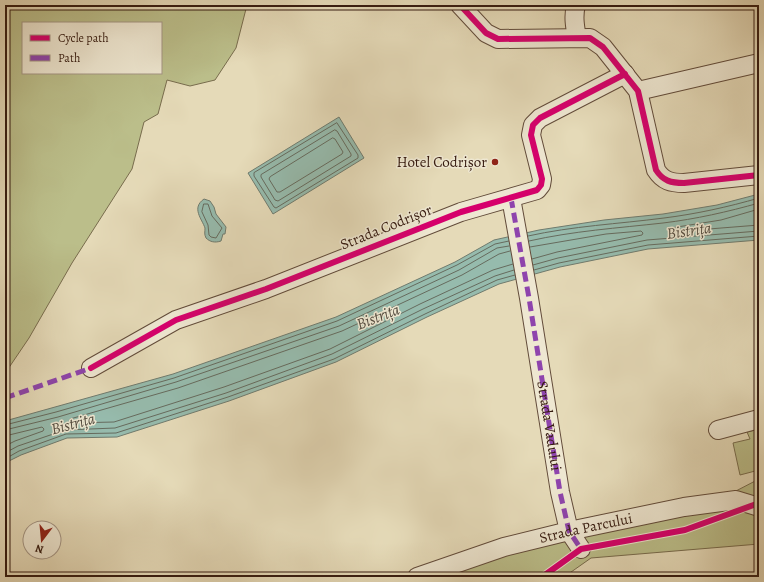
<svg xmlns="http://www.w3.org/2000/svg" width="764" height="582" viewBox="0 0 764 582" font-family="Alegreya,serif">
  <rect width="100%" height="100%" fill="#e5dab8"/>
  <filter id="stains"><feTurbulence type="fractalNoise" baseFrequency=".005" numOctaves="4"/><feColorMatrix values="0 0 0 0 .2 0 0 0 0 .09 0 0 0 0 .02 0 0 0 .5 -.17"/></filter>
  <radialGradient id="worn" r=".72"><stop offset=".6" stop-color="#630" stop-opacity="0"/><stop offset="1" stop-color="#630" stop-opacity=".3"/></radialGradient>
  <path fill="#bbbe8a" stroke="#786c4d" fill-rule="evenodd" d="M5 5H247L236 48 215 80 190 86 167 80 158 114 144 122 132 169 72 263 29 338 8 369 5 370ZM23 23H161V73H23Z
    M759 429V470L740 475 733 443 750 439 747 432Z
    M759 479V544L591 558 564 577H436L569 531 734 492Z"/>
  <path fill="#96bbad" stroke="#707b6e" d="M339 117 364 158 273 214 248 173Z
    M759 194V240L648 249 560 267 499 284 427 317 336 362 229 401 117 437 67 438 21 455 5 463V421L173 374 336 317 455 262 494 240 539 230 604 220 663 214 717 205Z
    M204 199 210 201 214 207 216 214 226 227 225 234H223L221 241C215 243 210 242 206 238 204 234 205 232 205 228 202 219 191 208 204 199Z"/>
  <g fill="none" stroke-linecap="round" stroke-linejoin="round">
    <path stroke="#666b5e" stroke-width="1" d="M337 123 358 155V158L276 208 274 207 254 176V173Z
      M335 130 337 131 351 154V156L278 201 275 200 261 177V175Z
      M333 138 335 139 343 152 342 154 280 192H277L269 179 270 177Z
      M204 204H208L212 216 222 228 216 238 211 237 209 235 208 225 202 212Z
      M759 209 721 220 671 228 669 230 671 232 759 225
      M528 236C573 226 618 224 664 218 696 214 728 207 759 198
      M529 241C573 231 618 228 663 223 696 219 727 212 759 203
      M530 247 606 234 641 231 643 233 642 235 557 252 532 259
      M510 251 499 254 462 275 342 331 178 388 70 419 69 422 71 423 114 422 224 387 330 349 420 304 493 270 513 264
      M533 265 558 258 647 240 759 231
      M534 270 559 263 648 245 759 236
      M5 425 56 412 174 378 337 321 457 265 495 244 509 241
      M5 430 58 417 176 382 339 326 459 270 497 248 509 246
      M5 436 42 427 44 429 43 431 15 441 5 446
      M5 453 18 446 65 430 115 428 226 393 332 354 423 309 495 276 514 270
      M5 459 19 451 66 434 116 433 228 397 334 359 425 314 497 280 515 275"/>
    <g stroke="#624b3a" stroke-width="20">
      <g id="minor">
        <path d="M460 5 486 33 498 39 590 38 603 47 638 91 656 170C663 181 671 183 684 183L759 175"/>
        <path d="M576 5C573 16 575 27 577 38"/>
        <path d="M638 91 759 63"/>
        <path d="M511 198 529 298 560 492 569 531 581 549"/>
        <path d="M91 368 176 320 266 289 461 212 537 190 541 185 542 179 531 135 533 125 540 118 625 74"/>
        <path d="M718 430 759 419"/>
        <path id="s1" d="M417 577 504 547 569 531 684 507 736 500 759 507"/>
      </g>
    </g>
    <use href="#minor" stroke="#eee7d1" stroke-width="18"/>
    <g stroke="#8e44ad" stroke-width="5" stroke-dasharray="10 5" stroke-linecap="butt">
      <path id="s2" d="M511 198 529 298 560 492 569 531 581 549"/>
      <path d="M5 398 91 368"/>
    </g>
    <g stroke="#eee7d1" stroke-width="8">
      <path id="cycleway" d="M460 5 486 33 498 39 590 38 603 47 638 91 656 170C663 181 671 183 684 183L759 175
        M91 368 176 320 266 289 461 212 537 190 541 185 542 179 531 135 533 125 540 118 625 74
        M542 577 581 549 685 530 759 503"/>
    </g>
    <use href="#cycleway" stroke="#d6006c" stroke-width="6"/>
  </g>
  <circle fill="#8f2418" stroke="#eee7d1" stroke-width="1.5" cx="495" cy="162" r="4"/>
  <g text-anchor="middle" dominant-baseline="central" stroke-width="3" stroke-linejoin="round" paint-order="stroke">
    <g font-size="15" fill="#361b10" stroke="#eee7d1" text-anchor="end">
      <text x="487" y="162">Hotel Codrișor</text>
    </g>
    <g font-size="15" fill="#361b10" stroke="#eee7d1">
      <text transform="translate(386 227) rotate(-22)">Strada Codrișor</text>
      <text stroke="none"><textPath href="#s2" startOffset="231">Strada Vadului</textPath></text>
      <text stroke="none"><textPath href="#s1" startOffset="176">Strada Parcului</textPath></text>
    </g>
    <g font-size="16" font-style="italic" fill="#534b3f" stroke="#eee7d1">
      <text transform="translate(689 231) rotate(-8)">Bistrița</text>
      <text transform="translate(378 317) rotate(-21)">Bistrița</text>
      <text transform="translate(73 424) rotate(-15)">Bistrița</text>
    </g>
  </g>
  <rect width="764" height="582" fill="none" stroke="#e5dab8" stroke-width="20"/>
  <rect x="6" y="6" width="752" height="570" fill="none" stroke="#361b10" stroke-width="2"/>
  <rect x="10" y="10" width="744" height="562" fill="none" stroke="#361b10"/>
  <rect x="22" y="22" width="140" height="52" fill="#eee7d1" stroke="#a49584"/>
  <rect x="30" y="35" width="20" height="6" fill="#d6006c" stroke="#a49584"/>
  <text x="58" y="42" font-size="12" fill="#361b10">Cycle path</text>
  <rect x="30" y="55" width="20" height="6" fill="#8e44ad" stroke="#a49584"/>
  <text x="58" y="62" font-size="12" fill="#361b10">Path</text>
  <g transform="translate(42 540) rotate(196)"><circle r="19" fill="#eee7d1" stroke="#a49584"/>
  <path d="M0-3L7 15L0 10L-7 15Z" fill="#8f2418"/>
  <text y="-6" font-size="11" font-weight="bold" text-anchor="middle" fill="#361b10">N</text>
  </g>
  <rect width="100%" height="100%" filter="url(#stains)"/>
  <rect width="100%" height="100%" fill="url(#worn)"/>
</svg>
